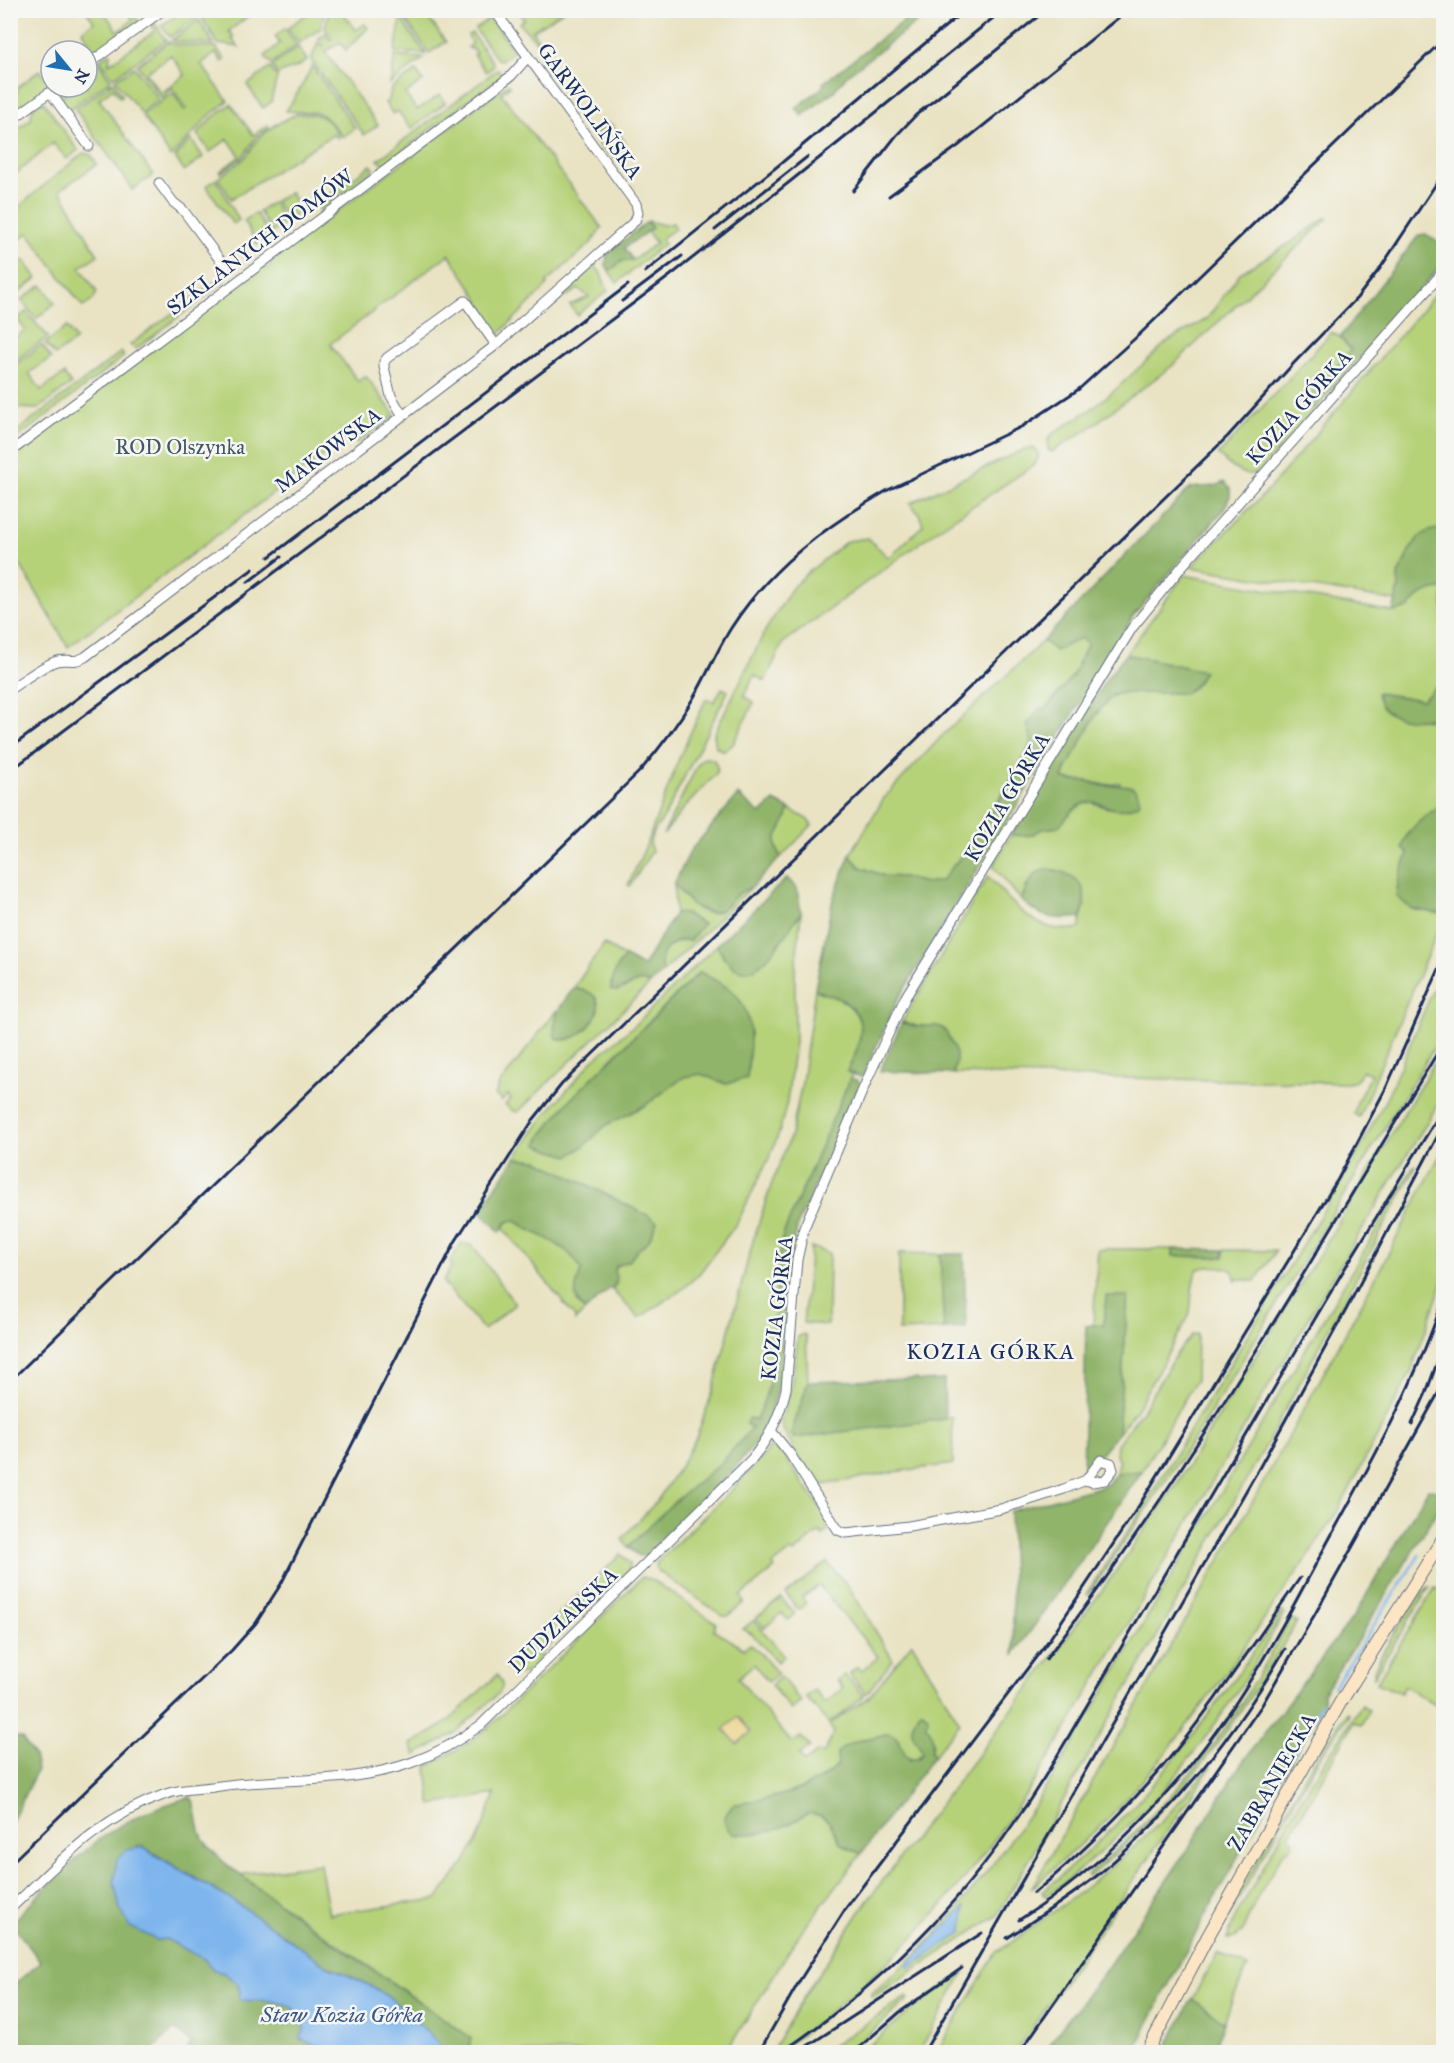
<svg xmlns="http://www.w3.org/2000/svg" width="1454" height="2063" viewBox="0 0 1454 2063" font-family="'IM FELL Great Primer',serif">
  <rect width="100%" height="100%" fill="#f6f6f2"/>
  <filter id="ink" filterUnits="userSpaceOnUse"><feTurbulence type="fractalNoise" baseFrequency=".0167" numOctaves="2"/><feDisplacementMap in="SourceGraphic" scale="12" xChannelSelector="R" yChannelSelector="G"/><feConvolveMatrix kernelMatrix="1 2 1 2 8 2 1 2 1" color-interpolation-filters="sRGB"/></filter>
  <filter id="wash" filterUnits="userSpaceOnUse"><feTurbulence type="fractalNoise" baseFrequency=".008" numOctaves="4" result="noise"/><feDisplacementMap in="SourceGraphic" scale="24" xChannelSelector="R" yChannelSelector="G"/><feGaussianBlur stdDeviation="1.35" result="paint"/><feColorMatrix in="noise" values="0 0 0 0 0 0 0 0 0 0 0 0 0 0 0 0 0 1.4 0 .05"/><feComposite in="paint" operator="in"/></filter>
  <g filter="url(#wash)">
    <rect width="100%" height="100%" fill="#e9e3c3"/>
    <path fill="#b6d279" stroke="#68806c" stroke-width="1.5" fill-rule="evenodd" d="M213 10 255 11 229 31 234 37 232 39 239 47 218 44 202 18Z
      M86 11H103L118 31 133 20 127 11H131L139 22 96 53 82 31 94 22Z
      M183 11H199L198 17 170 37 161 26Z
      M310 11H324L321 28 299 43 288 28Z
      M329 11H342L356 30 365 24 368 28 346 50 340 42 325 52 378 125 364 135 311 60 318 42 321 46 324 45 319 38 325 33 330 40 332 39 325 28Z
      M415 11H423L446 42 429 53 404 18Z
      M518 11H563L532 31 539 40 537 42 519 23 524 19Z
      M490 18 514 51 502 60 497 59 475 29Z
      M401 19 426 54 395 52Z
      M199 20 214 44 179 42 172 40Z
      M153 21 166 40 113 78 100 59 110 53 109 64 155 31 150 23Z
      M285 28 297 45 271 64 265 56 280 43 275 37Z
      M472 33 493 63V67L486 72 474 55 476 53 472 48 470 49 468 47 472 44 468 35Z
      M168 42 178 45 216 47 225 60 222 62 216 53 201 64 228 101 210 115 171 157 142 115 173 93 184 110 186 109 171 86 185 75 171 55 146 73 161 93 169 87 171 90 162 98 160 97 137 65Z
      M298 47 307 60C300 69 287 68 278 75L272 66Z
      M395 56 424 58 390 84Z
      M98 61 111 80 67 111 59 99 60 93 58 90 64 87V96L77 87H87V80L96 74V63Z
      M312 66 355 128 343 137C318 106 323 114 286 111L302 86Z
      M134 67 158 99 157 101 141 113 115 80Z
      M270 68 277 77 271 102 263 108 247 85Z
      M498 69 502 75 384 164 378 160Z
      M40 70 51 85 11 114 18 87Z
      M416 71 423 81 405 94 417 110 440 95 445 103 411 129 398 111 393 114 385 103 389 100 391 89Z
      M113 82 122 95 120 97 113 88 99 99 153 175 132 190 130 185 75 109Z
      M508 84 510 86 501 93 602 228 591 243 547 282V286L497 336 475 305 479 302 476 295 449 254 333 342 330 344 358 381 366 376 395 415 357 443 351 435 68 647 11 549 10 457 263 267 265 269 271 265 269 262Z
      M43 101 78 150 67 159 53 143 11 178 10 134 31 119 32 110Z
      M231 104 253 135 268 125 269 128 256 137 242 158 220 173 219 172 240 156 228 139 210 152 197 134 212 118Z
      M296 114C324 114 323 114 340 136L337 138 334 134 231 199 218 178 244 159 258 139 275 125Z
      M606 123 612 125 626 144C623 167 604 153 597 142L598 129Z
      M191 139 203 157 184 171 175 157Z
      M83 153 91 155 97 164 60 190 98 255 80 267 97 292 93 300 83 307 28 233 13 244 19 253 13 259 15 262 10 265 11 213Z
      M371 165 374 169 321 211 316 205Z
      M216 179 239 220 233 224 206 186Z
      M290 192 301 210 288 221 275 201Z
      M273 202 285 223 272 233 259 211Z
      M256 213 269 234 257 244 244 221Z
      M1325 218 1327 219 1172 366 1088 429 1052 452 1048 450V441L1052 434 1090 410 1115 390 1168 341 1207 319 1240 273 1287 245Z
      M648 221 664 225 673 223 676 228 661 239 664 244 617 283 609 271 623 261 633 260 656 243 647 231 652 228Z
      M24 260 37 278 16 295 11 288V270Z
      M594 265 600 272 608 291 577 315 570 305 589 297 578 289 565 297 562 293Z
      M221 277H225L224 282 136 349 130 345Z
      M42 285 55 303 36 319 21 300Z
      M1443 285V530L1438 529 1411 548 1398 575 1399 587 1396 601 1191 567 1270 488Z
      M26 312 48 337 12 363 13 340 25 330 17 319Z
      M67 327 76 340 55 355 45 343Z
      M1332 332 1340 337 1351 350 1306 401 1315 409 1258 473C1240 478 1231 466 1218 455Z
      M42 345 51 358 29 373 41 390 64 374 71 384 38 409 16 408V404H12L11 407V400L18 394 11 384 16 379 12 372V367Z
      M121 352 124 356 122 358 11 443V436Z
      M1033 448 1039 452 1038 459 1034 465 943 526 783 643 765 681 754 675 744 696 754 702 733 744 724 751 716 747 714 734 765 631 792 588 805 575 847 541 868 538 889 558 923 525 919 514 910 503 1025 449Z
      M1184 575 1393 612 1409 608C1418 594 1427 591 1443 588V681L1422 700 1377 693 1426 720 1443 716V803L1407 834 1408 854 1399 878 1412 909 1443 914V918L1359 1117 1354 1114 1357 1102 1371 1074 1363 1071 1355 1081 1349 1083 953 1074C959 1056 953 1045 944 1029 929 1024 918 1030 902 1022L988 876C1014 905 1038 937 1080 928L1081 917 1085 905 1071 876 1056 870 1046 869 1027 885 1021 900 993 866 1011 835H1030L1041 829 1054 828 1060 824 1072 811 1083 804 1092 802 1107 808 1120 783C1107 786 1099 784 1087 781 1078 779 1071 783 1063 778 1068 763 1099 703 1113 696 1114 695 1120 694 1122 693H1184L1198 682 1203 671 1126 654Z
      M1080 638 1088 643 1073 675 1045 710 1023 761 964 854 941 881 925 883 903 877 884 876 860 867 850 855 884 798 941 737 1043 641 1056 651Z
      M722 688 728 691 663 819C656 828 646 840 652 851L630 886 628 885 645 848 680 756 706 699 714 702Z
      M707 758 714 760 718 769 716 774 684 808 663 835 697 766 702 759Z
      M789 809 807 819 812 825 781 857C767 835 786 830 789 809Z
      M674 884C684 896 700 920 719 911 727 907 732 897 740 892 744 890 749 888 753 886L663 972C662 968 661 965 661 962 661 949 678 938 690 941L703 924 690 916 675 913Z
      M801 913 795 972V1042L787 1102 779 1133 770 1156 737 1223 699 1274 684 1288 639 1318 612 1290 616 1284 614 1271 616 1266 630 1260 657 1222 537 1160 515 1158 546 1114 593 1060 635 1025 717 945 724 959 789 927ZM699 972 738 997 749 1057 747 1078 726 1084 701 1074 684 1077 644 1106 606 1125 583 1147 569 1156 547 1149 537 1144 544 1132 570 1100Z
      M604 944 625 957 619 964 611 984 616 991 641 981 650 984 518 1112 513 1111 505 1105 511 1099 508 1095 502 1101 495 1095 499 1085 556 1011 555 1032 559 1040H565L574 1037 595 997 584 990 573 989Z
      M1443 967V1033L1201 1428 1088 1595 1086 1594 1136 1519 1353 1162 1388 1095Z
      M815 989C823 994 833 995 841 1000 873 1019 859 1046 847 1071L852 1074 783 1235 778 1268 770 1378 765 1398 756 1421 746 1424 752 1428 722 1462 672 1504 628 1547 622 1539 657 1501 681 1465 696 1438 712 1394 754 1237 772 1183 791 1135 802 1083Z
      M1443 1048V1096L1336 1272 1058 1743C998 1844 927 1935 835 2008 816 2023 794 2044 771 2052L811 1985 868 1900 1101 1592 1176 1485 1328 1240Z
      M1443 1149V1281L1411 1372 1339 1509 1298 1571 1208 1698 1165 1754 1106 1821 1031 1889C1172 1644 1314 1400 1443 1149Z
      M1414 1166 1416 1167 1268 1442 997 1916 873 1997 871 1994C950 1928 1010 1847 1063 1760ZM964 1908 963 1931 909 1968Z
      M511 1219 542 1234 569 1253 578 1261 581 1270 577 1303 585 1311 575 1321V1317L503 1228Z
      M461 1243 473 1246 515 1304 484 1330 443 1282 452 1265 450 1263Z
      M811 1247 829 1253 828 1325 803 1323Z
      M1098 1249H1173V1256L1224 1257V1250L1276 1251 1255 1281 1237 1279 1236 1281 1233 1271C1220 1265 1211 1266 1198 1269 1190 1282 1193 1301 1189 1316L1136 1410 1118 1433 1128 1296 1104 1324 1093 1325Z
      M899 1253 940 1254 944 1329 899 1331Z
      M804 1334 806 1336 808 1382 791 1434 794 1438 952 1417 953 1464 893 1472 817 1486 806 1465 802 1466 782 1427 781 1421 791 1386 798 1337Z
      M1197 1334 1196 1380 1142 1471 1116 1473 1120 1461 1116 1455 1117 1444 1142 1411 1177 1353 1192 1335Z
      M772 1446 779 1449 827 1517 828 1530 823 1535 820 1531 794 1553 791 1551 773 1565 775 1568 741 1596 744 1602 728 1616H723L658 1571 656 1567 657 1562 740 1482Z
      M621 1554 630 1564C629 1578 611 1592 599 1597L541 1653C536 1671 519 1681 505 1667Z
      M827 1562 849 1587 893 1660 866 1694 851 1676 850 1673 858 1667 862 1671 878 1657 819 1585 802 1598 806 1603 798 1610 786 1594Z
      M642 1577 651 1579 716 1623 714 1630 744 1649 749 1644 761 1654 778 1674 768 1682 754 1664 738 1678 792 1743 801 1737 810 1747 799 1755 805 1762 818 1752 824 1753 834 1732 829 1725 868 1698 912 1643 960 1723 934 1756 931 1754 933 1743 930 1731 918 1713C908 1732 914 1736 923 1752L915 1760C904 1758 896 1742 889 1733 878 1737 840 1742 837 1755 837 1758 838 1762 838 1765 810 1792 770 1798 733 1805L724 1818 790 1824 809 1812 822 1816 830 1823 841 1844 861 1854 799 1935 726 2052H468L471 2038 241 1876 247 1873 320 1864 329 1914 437 1899 465 1862 479 1837 495 1794 431 1805 427 1767 463 1746 488 1728Z
      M1430 1586 1373 1678C1371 1665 1413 1606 1422 1592Z
      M1435 1588 1443 1591V1710L1405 1686 1401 1693 1376 1683Z
      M781 1598 795 1614 788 1620 782 1613 764 1628 756 1618Z
      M1282 1611 1284 1613C1247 1679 1207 1742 1156 1798 1125 1832 1089 1862 1054 1891L1045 1896 1042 1892C1076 1863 1109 1834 1138 1801 1191 1742 1237 1676 1282 1611Z
      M1290 1619 1297 1622C1262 1680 1226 1737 1182 1788 1153 1820 1122 1849 1089 1877L1087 1875C1140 1831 1188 1781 1227 1725 1250 1691 1270 1655 1290 1619Z
      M754 1620 784 1656 777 1662 753 1635 743 1629Z
      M497 1675C502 1682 505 1685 499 1693L454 1734 415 1755 411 1744 444 1725Z
      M845 1675 864 1696 840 1716 828 1723 806 1697 814 1690 825 1703 843 1688 837 1681Z
      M781 1677 801 1702 791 1710 771 1685Z
      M1361 1705 1369 1710 1361 1725 1354 1722 1289 1836 1294 1842 1289 1849 1284 1851 1274 1869 1255 1902 1242 1932 1235 1938 1227 1939 1235 1918 1303 1796Z
      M1347 1712 1349 1715 1315 1765 1222 1929 1224 1919 1312 1764Z
      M1210 1766 1211 1767 1016 2052H937L996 1952 1015 1940 1071 1899 1121 1859 1164 1819Z
      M1218 1953 1248 1967 1233 1998 1224 2022 1192 1999Z
      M964 1972 919 2052H861L915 2007Z
      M907 1997 909 1999 848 2052H823Z"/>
    <path fill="#90b469" stroke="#567264" stroke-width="1.5" d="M917 11H932L847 75 834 91 802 116 796 108 824 86 823 83Z
      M647 222 652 228 624 248 633 260 622 261 609 271 606 265 607 254Z
      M1426 234 1443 246V263L1315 409 1306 401 1351 350 1340 337 1419 235Z
      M1224 482 1230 488V496L1224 509 1133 616 897 1001 862 1077 847 1072C859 1046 873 1019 842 1000 833 995 823 994 815 989L833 899 850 855 860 867 884 876 903 877 925 883 941 881C974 842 1010 789 1032 742L1027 725 1040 708 1045 710 1073 675 1088 643 1080 638 1056 651 1043 641 1190 488 1215 486Z
      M1438 529 1443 530V588C1427 591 1418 594 1409 608L1393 612 1399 587 1398 575 1411 548 1418 538 1428 531Z
      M1126 654 1204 671 1194 687 1184 693H1122L1113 695 1097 713 1066 770 1063 778C1071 783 1077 779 1086 781 1092 782 1097 785 1104 786 1121 786 1138 779 1140 803 1109 820 1106 798 1086 803 1073 806 1069 816 1061 824 1055 829 1050 827 1043 829 1038 830 1035 834 1030 835 1025 837 1017 835 1011 835L1107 678Z
      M1443 681V716C1424 720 1397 724 1382 707 1379 703 1378 697 1377 693L1422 700Z
      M738 795 760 814 774 801 789 809C786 831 767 835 781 857L753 886 739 893 721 910 714 912H708L692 905 674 884 691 850Z
      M1443 803V914L1412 909 1396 896 1399 878 1408 854 1403 848C1404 829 1429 814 1443 803Z
      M1046 869C1076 872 1092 886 1081 917 1055 921 1040 918 1021 900L1034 874Z
      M787 878 797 888 801 913C778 941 749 1008 717 945Z
      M675 913 686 914 703 924 689 941C678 937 661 949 661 962 661 965 662 968 663 972L650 984 641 981 616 991 611 990C611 979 617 964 625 957L643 967Z
      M700 972C712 979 731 987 739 999 756 1022 749 1051 747 1078L726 1084 701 1074 684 1077 644 1106 606 1125 583 1147 569 1156 547 1149 537 1144 544 1132 570 1100Z
      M573 989C628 991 579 1053 555 1037 552 1015 561 1005 573 989Z
      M902 1022C921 1031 931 1021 944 1029 954 1047 960 1054 953 1074L880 1071Z
      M850 1079 857 1080 860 1083 798 1224 793 1246 778 1389 766 1427 756 1443 725 1479 648 1554C639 1559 635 1553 628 1547L672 1504 722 1462 752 1428 746 1424 749 1418 756 1420 765 1398 770 1378 778 1268 783 1235Z
      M515 1158 537 1160 649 1216 657 1222 649 1240 636 1252 630 1260 616 1266 614 1271 617 1280 612 1290 610 1288 585 1311C570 1295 576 1288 581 1270 572 1248 545 1238 526 1228 522 1225 519 1222 514 1220L507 1222 500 1232 480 1211Z
      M1173 1249 1224 1250V1257L1173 1256Z
      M940 1254H964L966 1328 944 1329Z
      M1106 1296H1128L1118 1433 1083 1476 1086 1326 1104 1324Z
      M917 1379 918 1381 944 1380 945 1419 794 1438 791 1434 808 1382Z
      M1142 1471 1082 1559 1014 1654 1010 1511 1107 1485 1116 1473Z
      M1443 1486V1502L1358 1640 1323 1693V1705C1258 1820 1193 1934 1134 2052H1043L1105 1971 1186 1852 1241 1764 1356 1613 1428 1489 1440 1490Z
      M920 1711H923L928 1717 927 1727C934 1735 933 1741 931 1752L934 1756 861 1854 841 1844 830 1823 822 1816 809 1813C782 1829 764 1836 732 1834L726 1827 724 1818 733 1805C770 1798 810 1793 838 1765 838 1762 837 1758 837 1755 840 1742 878 1737 889 1733 902 1737 901 1752 910 1760L919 1758 923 1752C913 1735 905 1731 920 1711Z
      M15 1737 22 1738 34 1756 37 1770 11 1823 10 1740Z
      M191 1797C199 1810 196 1824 202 1836 211 1857 255 1886 273 1899 338 1947 405 1992 471 2038L468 2052H446L431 2035 389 1997 375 1988 326 1965 238 1904 140 1845 129 1853 157 1940 166 1939 204 1959 214 1970 224 1973 237 1983 240 1991 249 2001 256 1999 288 2004 304 2021V2031L300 2039 321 2047 327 2052H193L188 2048 192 2043 174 2029 150 2052H11L10 1981 14 1984 41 1962 18 1932 11 1927V1923C39 1895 67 1864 99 1840 125 1820 160 1805 191 1797Z
      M1192 1999 1224 2022 1214 2052H1164Z"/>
    <path fill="#eeda9e" stroke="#84847e" stroke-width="1.5" d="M738 1717 751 1732 737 1744 724 1729Z"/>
    <path fill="#7eb5ed" stroke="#4c72a6" stroke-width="1.5" d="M142 1847 238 1904 326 1965 375 1988 389 1997 431 2035 446 2052H327L321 2047 300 2039 304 2031V2021C285 1993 267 2003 239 2000L240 1991 237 1983 224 1973 214 1970 204 1959 166 1939 157 1940 130 1927 120 1909 114 1882 117 1859 127 1850Z
      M965 1907 963 1932 909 1968 907 1965Z"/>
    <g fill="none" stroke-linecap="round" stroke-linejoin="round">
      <path stroke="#7eb5ed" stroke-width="3" d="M1334 1687 1419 1555
        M1274 1785 1322 1703"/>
    </g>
  </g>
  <g filter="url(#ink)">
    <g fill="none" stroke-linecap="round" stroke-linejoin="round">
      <g stroke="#636e81" stroke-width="11">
        <path id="street" d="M87 65 163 10
          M50 92 89 146
          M10 121 57 87
          M159 183 173 202 183 210 226 268
          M403 416 391 396 384 367V362L387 358 465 301 496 345
          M10 452 511 76 528 57
          M10 689C23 681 43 665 57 661 68 658 73 664 85 657L496 345 635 221 638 213 636 204 494 10
          M772 1432 790 1454 838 1530 846 1533 909 1526 1001 1509 1064 1489 1086 1480 1092 1482 1105 1480 1113 1470 1111 1463 1101 1460 1086 1480
          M10 1909C60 1862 99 1817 166 1794 182 1788 203 1789 220 1786 283 1777 353 1785 413 1762 438 1753 460 1740 481 1725L751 1460C770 1437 779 1418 786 1389L797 1260 804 1228 867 1080 905 998 1132 628 1184 564 1444 271"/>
      </g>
      <g stroke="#636e81" stroke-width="14">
        <path id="secondary" d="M1147 2052 1207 1938 1340 1703 1444 1537"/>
      </g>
      <use href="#street" stroke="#fff" stroke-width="9"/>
      <use href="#secondary" stroke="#fce5c4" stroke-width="12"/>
      <path stroke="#1b2f5e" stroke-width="3" d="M853 191 896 136 916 115 1046 10
        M889 196 958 146 1128 10
        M715 230 807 157
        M645 272 779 165 965 10
        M622 301 682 256
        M269 557 628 285
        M248 582 281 557
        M10 748 253 569
        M10 771 671 275 792 180 1003 10
        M10 1381 640 771C660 748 678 724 694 697 707 675 717 650 731 628 770 567 826 526 888 490L1023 426 1079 389 1141 333 1444 39
        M1412 1424 1426 1393 1444 1344
        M1046 1659C1195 1465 1316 1251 1444 1042
        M10 1864 232 1650 256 1623 281 1584 455 1242 533 1120 562 1084 1228 436 1294 363 1357 298 1381 267 1444 172
        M1034 1893C1081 1854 1124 1812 1163 1766 1213 1706 1255 1641 1300 1578
        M1019 1920C1104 1866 1177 1791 1233 1707 1270 1652 1300 1593 1332 1534 1375 1457 1416 1381 1444 1297
        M1007 1938C1040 1916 1074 1895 1104 1870 1177 1808 1237 1731 1285 1649
        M759 2052 800 1980 846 1908 1049 1640 1140 1504 1338 1179 1386 1088 1444 958
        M782 2052C896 1974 978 1886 1050 1768L1342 1273 1444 1107
        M798 2052 982 1933
        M854 2052 900 2012 962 1968
        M924 2052 1258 1470 1347 1308 1444 1124
        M1020 2052 1262 1705 1315 1614 1444 1383"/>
    </g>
  </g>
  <g text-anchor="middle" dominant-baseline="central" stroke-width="5" stroke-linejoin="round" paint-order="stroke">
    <g font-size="21" fill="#1b2f5e" stroke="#f6f6f2">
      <text transform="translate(590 111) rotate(54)">GARWOLIŃSKA</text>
      <text transform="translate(260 242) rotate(-37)">SZKLANYCH DOMÓW</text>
      <text transform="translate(1299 407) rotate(-48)">KOZIA GÓRKA</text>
      <text transform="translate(328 450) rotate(-37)">MAKOWSKA</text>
      <text transform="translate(1007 797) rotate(-59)">KOZIA GÓRKA</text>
      <text transform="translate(777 1308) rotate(-83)">KOZIA GÓRKA</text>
      <text transform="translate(563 1620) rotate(-44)">DUDZIARSKA</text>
      <text transform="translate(1272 1782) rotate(-60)">ZABRANIECKA</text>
    </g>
    <g font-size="21" fill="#425865" stroke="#f6f6f2">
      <text x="180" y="447">ROD Olszynka</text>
    </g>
    <g font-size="22" letter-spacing="1.5" fill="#1b2f5e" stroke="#f6f6f2">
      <text x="991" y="1351">KOZIA GÓRKA</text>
    </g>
    <g font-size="22" font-style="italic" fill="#395789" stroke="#f6f6f2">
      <text x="342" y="2014">Staw Kozia Górka</text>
    </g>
  </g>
  <rect width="1454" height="2063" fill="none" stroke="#f6f6f2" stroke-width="36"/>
  <g transform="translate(69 69) rotate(120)"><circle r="28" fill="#f6f6f2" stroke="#9ea6b7" stroke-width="1.5"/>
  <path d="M0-4.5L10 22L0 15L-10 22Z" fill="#1f6fb2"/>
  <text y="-9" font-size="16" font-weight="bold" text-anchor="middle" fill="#1b2f5e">N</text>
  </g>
</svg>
